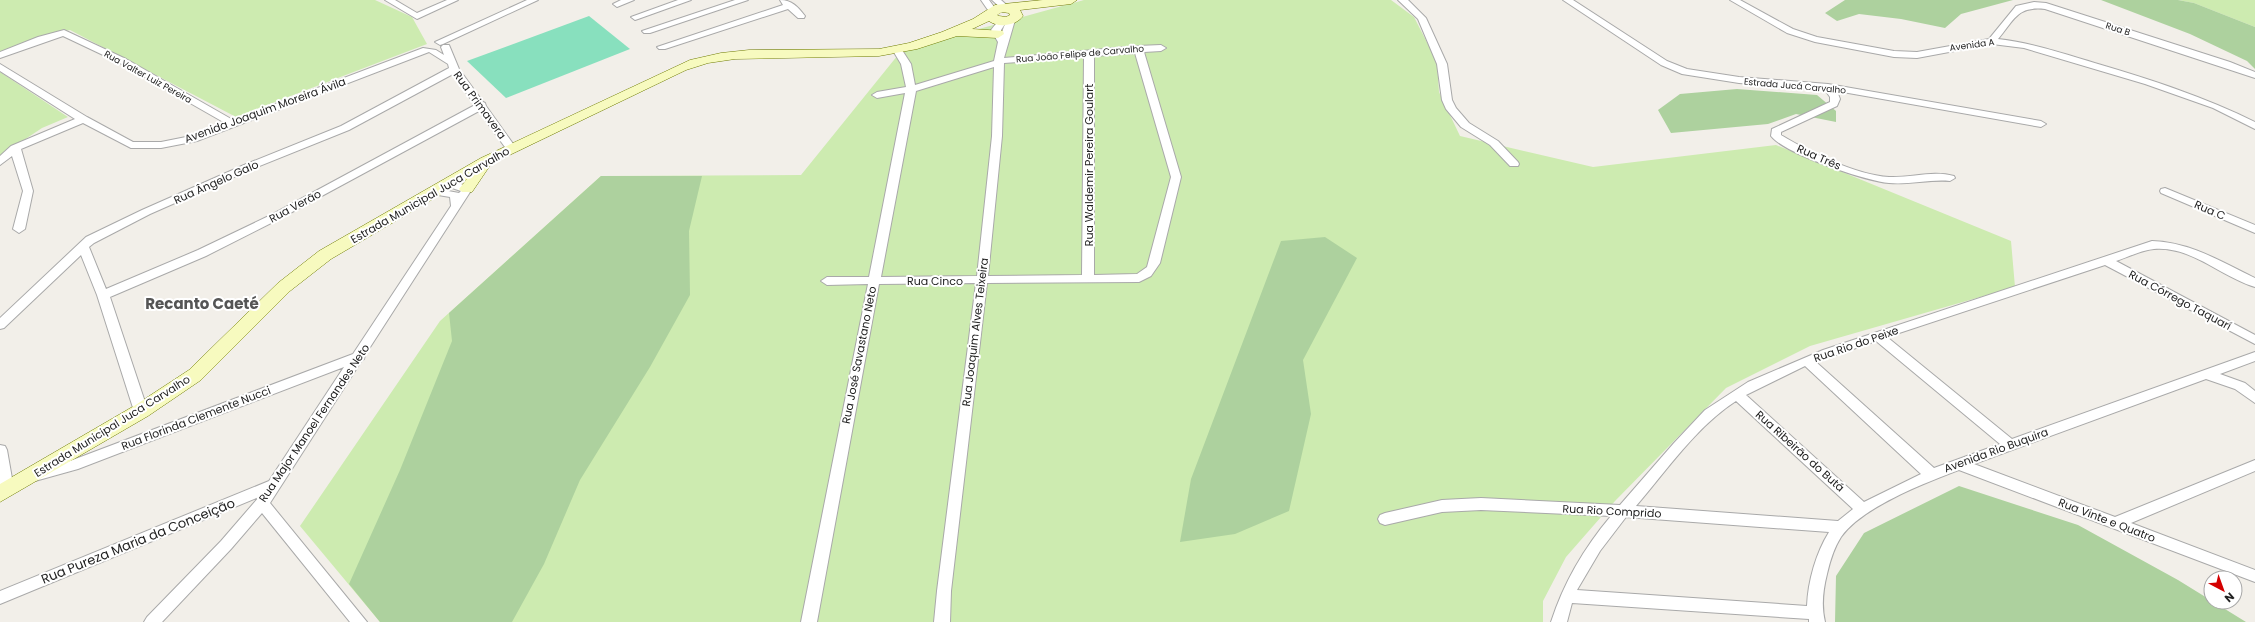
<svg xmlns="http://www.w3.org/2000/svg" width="2255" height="622" viewBox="0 0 2255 622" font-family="Poppins,sans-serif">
  <rect width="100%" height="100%" fill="#f2efe9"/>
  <path fill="#cdebb0" d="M0 0H375L412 17 427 44 236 117 70 30 46 35 0 53Z
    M1084 0H1391L1414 17 1437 62 1439 92 1460 136 1593 167 1776 145 2011 241 2015 287 1810 346 1726 388 1615 501 1566 557 1543 601V622H380L300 526 440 321 601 176 801 175 902 50Z
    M2178 0H2255V27L2194 3Z
    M0 72 68 117 42 128 0 156Z"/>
  <path fill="#add19e" d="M1845 0H2013L1961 14 1945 28 1901 19 1859 14 1837 21 1825 13Z
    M2101 0H2178L2194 3 2255 27V69L2247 61 2190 34Z
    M1737 89 1817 95 1836 111V122L1796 114 1768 124 1671 133 1658 110 1680 94Z
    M601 176H702L689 231 690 295 650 367 580 480 544 564 512 622H380L349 584 400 470 452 341 449 313Z
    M1325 237 1357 258 1303 360 1311 414 1289 511 1235 534 1180 542 1191 479 1281 241Z
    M1959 486 2078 525 2178 580 2246 622H1835L1836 576 1864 533Z"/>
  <path fill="#88e0be" d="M589 16 630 49 506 98 467 61Z"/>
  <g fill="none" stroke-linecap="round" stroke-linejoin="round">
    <g stroke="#a9a9a9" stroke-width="2">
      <path id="street" d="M385 0H395L417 13 447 0H458L417 19Z
        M527 0H538L443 44 440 45 435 42Z
        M621 0H634L617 7 613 4Z
        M678 0H691L638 19 635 20 631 17Z
        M735 0H748L650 33H644L642 31Z
        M780 0C792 0 798 7 805 16L804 18H798L788 9 665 49H659L657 47 783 5Z
        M981 0H989L997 11 996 13H990Z
        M992 0H1001L1010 8 1009 10H1003Z
        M1398 0H1408L1426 18 1447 64 1452 100 1456 108 1469 123 1498 141 1518 162 1519 164 1518 166H1510L1490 145 1461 127 1446 109 1442 100 1437 64 1418 19Z
        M1563 0H1573L1667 61 1687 69 1739 77 1828 84 2041 121 2046 124 2041 127 1837 91 1840 99 1837 106 1781 132V135C1809 152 1856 175 1889 177 1911 178 1933 170 1954 176L1955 178 1950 181C1930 179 1909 185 1889 183 1866 181 1785 154 1771 136L1772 129 1830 102V97L1825 90 1739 83 1682 74 1661 65Z
        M1730 0H1740L1793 29 1817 37 1894 51 1917 52 1989 39 2016 6 2034 2 2046 3 2230 62 2255 72V78L2045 9C2017 6 2015 19 1998 39 2033 43 2065 54 2098 64 2152 80 2205 97 2255 122V129L2213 108 2145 84 2024 48 1992 44 1917 58 1894 57 1815 42 1787 33Z
        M1011 17 1015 20 1004 58 1138 46 1161 45 1166 48 1161 51 1144 52 1181 177 1160 263 1151 276 1139 282 987 283 951 591 950 622H934L937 591 976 283 879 284 817 622H801L868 284 827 285 821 281 827 277H869L905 93 877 98 872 95 877 92 906 87 901 64 892 49 894 47H900L911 64 915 85 994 61 998 42 991 30 999 20 1006 21ZM1005 24 1002 32 1001 30ZM1135 53 1171 177 1147 267 1137 274 1094 275V56ZM1084 57 1082 275 988 276 1002 136 1004 63ZM994 67 992 136 977 276 881 277 916 91Z
        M64 30 126 59 233 120 423 48 436 50 444 55 441 47 443 45H449L459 69 483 102 485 103 486 106 516 148 511 151 507 150 479 111 281 218 206 256 110 297 148 411 146 414H136L134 411 97 295 81 255 4 328 0 329V318L86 237 142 210 244 165 341 126 449 68 448 64 429 52 197 141 161 148H131L83 123 21 149 33 191 25 229 19 233 13 229 23 191 12 156 0 165V156L11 146 75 119 0 71V64L87 117 133 142H161L191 136 225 123 120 63 63 36 0 58V52L38 37ZM453 74 475 105 273 214 198 250 106 289 89 247 94 243 150 214 252 169 349 130Z
        M447 180 471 187 472 189 365 355 364 359 362 360 270 503 367 622H350L262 513 231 549 162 622H144L147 617 221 541 259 497 0 604V591L269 481 344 367 78 469 35 481 30 480 28 476 30 472 70 461 353 354 451 206 450 197 432 194 427 191 432 188 459 193 461 191 443 185 442 183 443 181Z
        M2165 188 2255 225V233L2161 193 2160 191 2161 189Z
        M2152 241C2190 242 2222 262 2255 278V287C2221 277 2192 246 2154 249 2142 250 2128 257 2116 261L2255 335V344L2105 265 1887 337 2012 439 2255 352V361L2220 374 2245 383 2255 391V403L2235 389 2206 379 1974 464 2115 517 2255 460V471L2131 523 2255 570V582L1959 470C1925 483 1862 507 1841 537 1834 548 1830 561 1827 574 1823 590 1821 605 1825 622H1809V619L1572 603 1567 622H1551C1564 582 1584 548 1611 516L1481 510 1442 512 1385 525 1380 523 1378 519 1380 515 1385 513 1442 500 1481 498 1620 505 1674 443 1705 410 1748 382 1823 350ZM1876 341 2000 444 1934 468 1816 362ZM1805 366 1921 474 1864 502 1746 395ZM1736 401 1853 509 1838 521 1636 506C1667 470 1696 427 1736 401ZM1626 517 1829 532C1816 553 1808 581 1807 606L1577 590 1600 551Z
        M0 445 5 446 7 450 14 490 12 494 7 495 2 494 0 490Z"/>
    </g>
    <g stroke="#707d05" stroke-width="1">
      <path id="secondary" d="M1043 0H1077L1071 4 1020 10 1023 16C1016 26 998 28 989 21L972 29 1003 31 1004 34 998 38 957 36 917 49 879 56 735 59 708 63 686 70 491 164 472 192H462L459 189 467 179 331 259 290 291 201 380 148 416 0 502V484L134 406 189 370 278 283 319 251 481 158 690 60 721 53 749 50 879 49 909 43 942 32 973 19 995 5ZM1002 12 1009 13 1010 15 1006 17 999 16 997 15Z"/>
    </g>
    <use href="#street" fill="#fff" fill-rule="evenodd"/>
    <use href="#secondary" fill="#f7fabf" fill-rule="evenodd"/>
  </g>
  <g text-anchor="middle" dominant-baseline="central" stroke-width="4" stroke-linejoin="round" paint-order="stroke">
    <g font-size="9" fill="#222" stroke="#fff">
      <text transform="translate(2118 29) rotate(18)">Rua B</text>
      <text transform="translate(1972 45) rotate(-8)">Avenida A</text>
      <text transform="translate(1080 54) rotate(-5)">Rua João Felipe de Carvalho</text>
      <text transform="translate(148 77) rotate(29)">Rua Valter Luiz Pereira</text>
      <text transform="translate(1795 86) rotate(5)">Estrada Jucá Carvalho</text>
    </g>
    <g font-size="11" fill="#222" stroke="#fff">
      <text transform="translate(480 105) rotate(54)">Rua Primavera</text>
      <text transform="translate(265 110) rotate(-20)">Avenida Joaquim Moreira Ávila</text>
      <text transform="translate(1819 157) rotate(24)">Rua Três</text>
      <text transform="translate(1089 165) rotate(-90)">Rua Waldemir Pereira Goulart</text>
      <text transform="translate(216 182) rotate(-24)">Rua Ângelo Galo</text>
      <text transform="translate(430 195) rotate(-30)">Estrada Municipal Juca Carvalho</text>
      <text transform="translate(295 206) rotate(-28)">Rua Verão</text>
      <text transform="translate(2210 210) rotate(23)">Rua C</text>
      <text x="935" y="281">Rua Cinco</text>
      <text transform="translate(2180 300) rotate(28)">Rua Córrego Taquarí</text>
      <text transform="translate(975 332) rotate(-83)">Rua Joaquim Alves Teixeira</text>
      <text transform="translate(1856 344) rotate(-19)">Rua Rio do Peixe</text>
      <text transform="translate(859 355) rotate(-79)">Rua José Savastano Neto</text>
      <text transform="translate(196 418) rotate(-21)">Rua Florinda Clemente Nucci</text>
      <text transform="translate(314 423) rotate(-56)">Rua Major Manoel Fernandes Neto</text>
      <text transform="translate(112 426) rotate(-32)">Estrada Municipal Juca Carvalho</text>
      <text transform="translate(1996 450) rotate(-20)">Avenida Rio Buquira</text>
      <text transform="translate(1800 451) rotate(42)">Rua Ribeirão do Butá</text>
      <text transform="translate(1612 511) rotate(3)">Rua Rio Comprido</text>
      <text transform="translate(2107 520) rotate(21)">Rua Vinte e Quatro</text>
    </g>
    <g font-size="13" fill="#222" stroke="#fff">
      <text transform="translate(138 541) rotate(-22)">Rua Pureza Maria da Conceição</text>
    </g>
    <g font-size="15" font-weight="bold" fill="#555" stroke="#fff">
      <text x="202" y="303">Recanto Caeté</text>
    </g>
  </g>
  <g transform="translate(2223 590) rotate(139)"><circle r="19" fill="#ffffff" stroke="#a7a7a7"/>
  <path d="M0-3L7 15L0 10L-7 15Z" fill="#d40000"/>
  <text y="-6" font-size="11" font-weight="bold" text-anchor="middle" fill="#222222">N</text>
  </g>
</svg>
